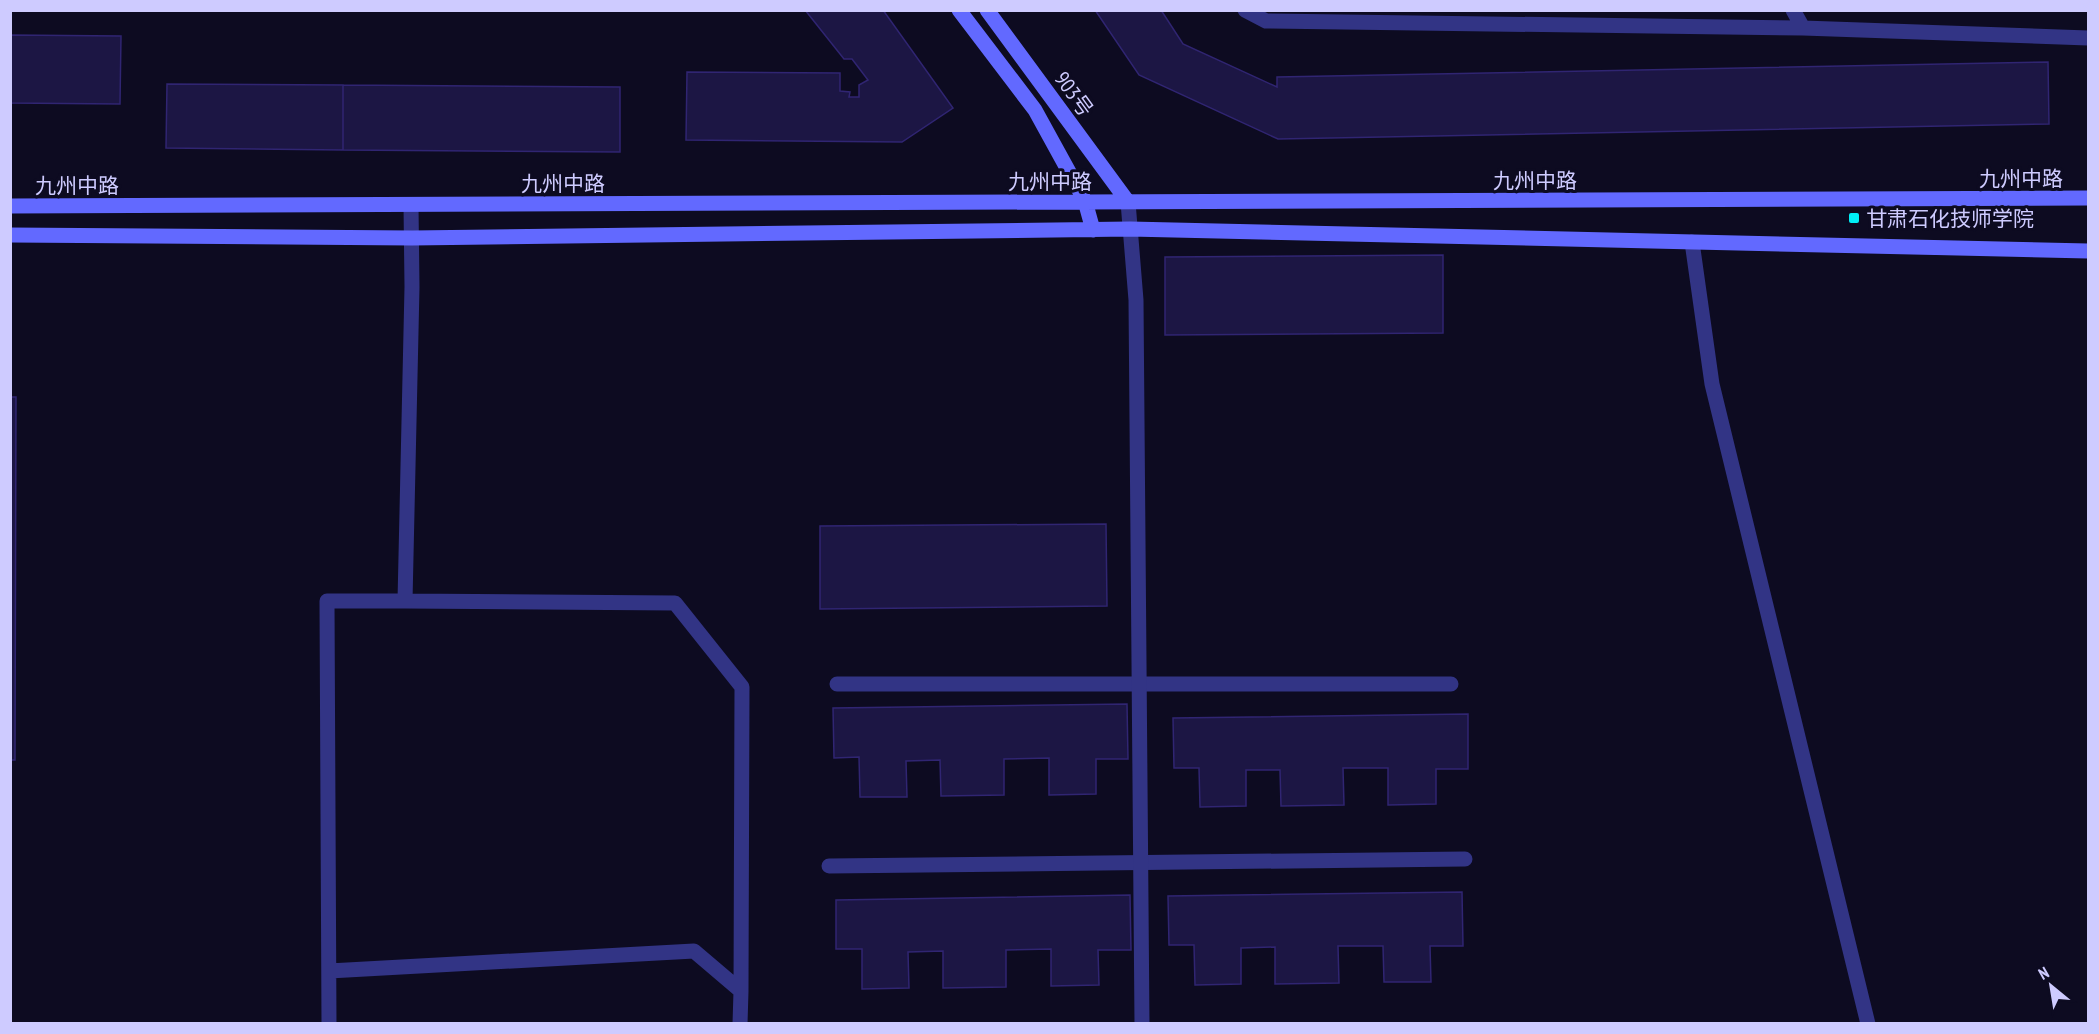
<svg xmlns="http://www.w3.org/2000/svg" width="2099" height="1034" viewBox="0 0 2099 1034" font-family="'PT Sans Narrow','Noto Sans SC',sans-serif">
  <rect width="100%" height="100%" fill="#0d0b21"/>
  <path fill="#1c1644" stroke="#302572" stroke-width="1.5" d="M805 10H883L953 108 902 142 686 140 687 72 840 73V91L850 92 849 97H859V85L868 80 852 59H844Z
    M1095 10H1161L1183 44 1277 87V77L2048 62 2049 124 1278 139 1139 75Z
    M10 35 121 36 120 104 10 103Z
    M167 84 343 85V150L166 148Z
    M343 85 620 87V152L343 150Z
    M1443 255V333L1165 335V257Z
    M10 397H16L15 760H10Z
    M1106 524 1107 606 820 609V526Z
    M1127 704 1128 759H1096V794L1049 795V758L1004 759V795L941 796 940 760 906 761 907 797H860L859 757 834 758 833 708Z
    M1468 714V769H1436V804L1388 805V768H1343L1344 805 1281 806 1280 770H1246V806L1200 807 1199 768H1174L1173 718Z
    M1462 892 1463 946H1430L1431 982H1384L1383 946H1338L1339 983 1275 984V947L1241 948V984L1195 985 1194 945H1169L1168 896Z
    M1130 895 1131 950H1098L1099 985 1051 986V949L1006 950V987L943 988V951L908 952 909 988 862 989V949H836V900Z"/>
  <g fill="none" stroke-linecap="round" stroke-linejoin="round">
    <path stroke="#323485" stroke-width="15" d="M1692 242 1712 384 1868 1024
      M405 601 675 603 742 687 741 991
      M837 684H1451
      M829 866 1465 859
      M329 971 694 951 741 991 740 1024
      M329 1024 327 601H405L412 287 411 205"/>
    <path stroke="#323485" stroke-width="15" d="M1245 10 1266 21 1803 28
      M1793 10 1803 28 2088 38
      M1128 202 1136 300 1142 1024"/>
    <path stroke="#6269ff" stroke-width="15" d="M959 10 1035 110 1085 201 1093 230
      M987 10 1128 202
      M10 206 2088 198
      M10 235 412 238 1130 229 2088 251"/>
  </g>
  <rect fill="#00eef6" stroke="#0d0b21" stroke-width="2" x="1848" y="212" width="12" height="12" rx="3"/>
  <g text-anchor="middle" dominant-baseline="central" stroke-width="6" stroke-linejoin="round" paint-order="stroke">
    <g font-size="21" fill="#cecbff" stroke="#0d0b21">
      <text transform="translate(1074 94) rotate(54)">903号</text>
      <text x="2021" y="178">九州中路</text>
      <text x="1535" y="180">九州中路</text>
      <text x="1050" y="181">九州中路</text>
      <text x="563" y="183">九州中路</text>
      <text x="77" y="185">九州中路</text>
    </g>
    <g font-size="21" fill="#cecbff" stroke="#0d0b21" text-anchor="start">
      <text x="1866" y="218">甘肃石化技师学院</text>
    </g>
  </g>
  <rect width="2099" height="1034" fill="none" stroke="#cecbff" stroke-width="24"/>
  <g transform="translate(2051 986) rotate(330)" stroke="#0d0b21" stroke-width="4.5" paint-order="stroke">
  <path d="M0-4.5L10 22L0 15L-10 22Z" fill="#cecbff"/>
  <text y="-9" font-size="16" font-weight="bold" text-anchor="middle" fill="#cecbff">N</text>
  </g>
</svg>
